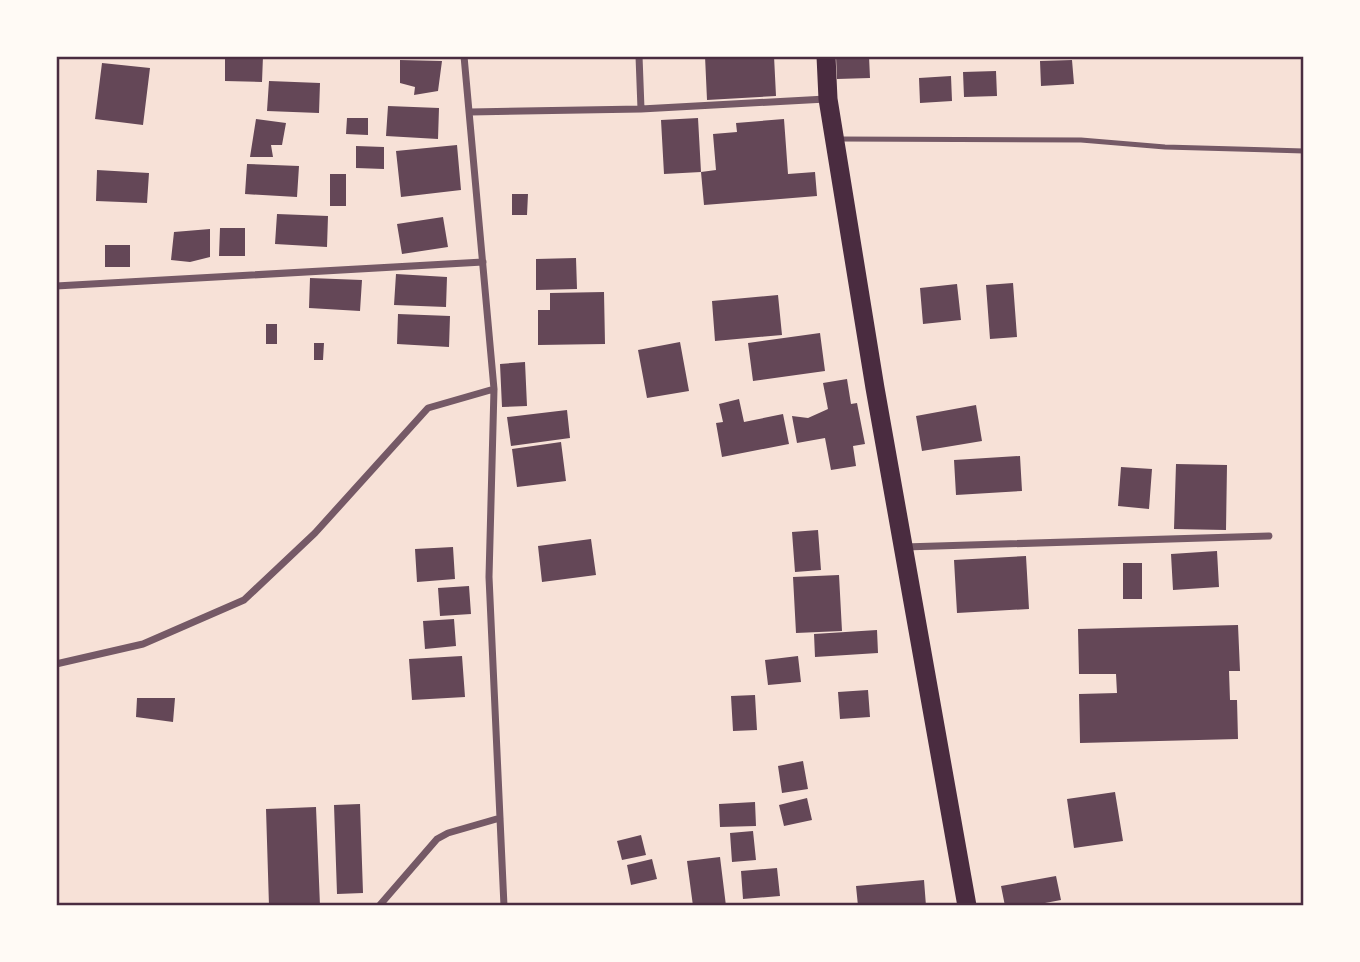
<svg xmlns="http://www.w3.org/2000/svg" width="1360" height="962" viewBox="0 0 1360 962" font-family="'Noto Serif',serif">
  <rect width="100%" height="100%" fill="#f7e1d7"/>
  <path fill="#644757" d="M225 56H263L262 82 225 81Z
    M705 56H774L776 96 707 100Z
    M836 56H869L870 78 837 79Z
    M400 60 442 61 438 91 414 95 415 87 400 83Z
    M1072 60 1074 84 1041 86 1040 61Z
    M102 63 150 68 143 125 95 119Z
    M996 71 997 96 964 97 963 72Z
    M951 76 952 101 920 103 919 78Z
    M269 81 320 83 319 113 267 111Z
    M388 106 439 108 438 139 386 136Z
    M347 118H368V135L346 134Z
    M698 118 701 172 664 174 661 120Z
    M256 119 286 123 282 145H271L273 157H250Z
    M784 119 788 174 815 172 817 196 704 205 701 172 716 170 713 134 737 132 736 123Z
    M457 145 461 190 401 197 396 151Z
    M356 146 384 147V169L356 168Z
    M247 164 299 166 297 197 245 194Z
    M97 170 149 173 147 203 96 201Z
    M330 174H346V206H330Z
    M512 194H528L527 215H512Z
    M277 214 328 216 327 247 275 244Z
    M443 217 448 247 402 254 397 224Z
    M220 228H245V256H219Z
    M210 229V257L190 262 171 260 174 232Z
    M105 245H130V267H105Z
    M576 258 577 289 536 290V259Z
    M396 274 447 277 446 307 394 305Z
    M310 278 362 280 360 311 309 308Z
    M1013 283 1017 337 990 339 986 285Z
    M957 284 961 320 923 324 920 288Z
    M604 292 605 344 538 345V310H550V293Z
    M778 295 782 335 715 341 712 301Z
    M398 314 450 316 449 347 397 344Z
    M266 324H277V344H266Z
    M820 333 825 371 753 381 748 343Z
    M680 342 689 391 647 398 638 350Z
    M314 343H324L323 360H314Z
    M525 362 527 406 502 407 500 364Z
    M847 379 851 404 857 403 865 444 853 446 856 466 831 470 825 438 797 443 792 416 808 418 828 409 823 383Z
    M739 399 744 422 783 414 789 444 722 457 716 423 723 422 719 404Z
    M976 405 982 441 922 451 916 416Z
    M567 410 570 438 511 446 507 417Z
    M561 442 566 481 517 487 512 449Z
    M1020 456 1022 491 956 495 954 460Z
    M1176 464 1227 465 1226 530 1174 529Z
    M1121 467 1152 469 1149 509 1118 506Z
    M818 530 821 570 795 572 792 532Z
    M591 539 596 575 542 582 538 546Z
    M453 547 455 579 417 582 415 549Z
    M1217 551 1219 587 1173 590 1171 554Z
    M1026 556 1029 609 957 613 954 560Z
    M1123 563H1142V599H1123Z
    M839 575 842 631 796 633 793 577Z
    M469 586 471 614 440 616 438 588Z
    M454 619 456 646 425 649 423 621Z
    M1238 625 1240 671H1229L1230 700H1237L1238 739 1080 743 1079 694 1117 693 1116 674H1079L1078 629Z
    M877 630 878 653 815 657 814 634Z
    M462 656 465 697 412 700 409 659Z
    M798 656 801 682 768 685 765 660Z
    M868 690 870 717 840 719 838 692Z
    M755 695 757 730 733 731 731 696Z
    M137 698H175L173 722 136 717Z
    M803 761 808 789 782 793 778 766Z
    M1115 792 1123 841 1074 848 1067 799Z
    M807 798 812 820 784 826 779 805Z
    M755 802 756 826 720 827 719 804Z
    M360 804 363 893 337 894 334 805Z
    M316 807 320 906H269L266 809Z
    M753 831 756 860 732 862 730 833Z
    M641 835 646 855 622 860 617 841Z
    M720 857 726 906H693L687 861Z
    M652 859 657 879 631 885 627 865Z
    M777 868 780 896 743 899 741 871Z
    M1056 876 1061 900 1029 906H1005L1001 886Z
    M924 880 926 906H858L856 886Z"/>
  <g fill="none" stroke-linecap="round" stroke-linejoin="round">
    <path stroke="#755966" stroke-width="5" d="M839 139 1081 140 1165 147 1304 151"/>
    <path stroke="#755966" stroke-width="7" d="M464 56 494 389 489 577 504 906
      M639 56 641 109
      M470 112 641 109 826 99
      M56 286 483 262
      M904 547 1269 536
      M56 664 143 644 244 600 315 533 428 408 494 389
      M379 906 437 839 448 833 500 818"/>
    <path stroke="#4a2c40" stroke-width="19" d="M826 56 828 99 875 388 967 906"/>
  </g>
  <rect width="1360" height="962" fill="none" stroke="#fffaf5" stroke-width="116"/>
  <rect x="58" y="58" width="1244" height="846" fill="none" stroke="#4a2c40" stroke-width="2.5"/>
</svg>
